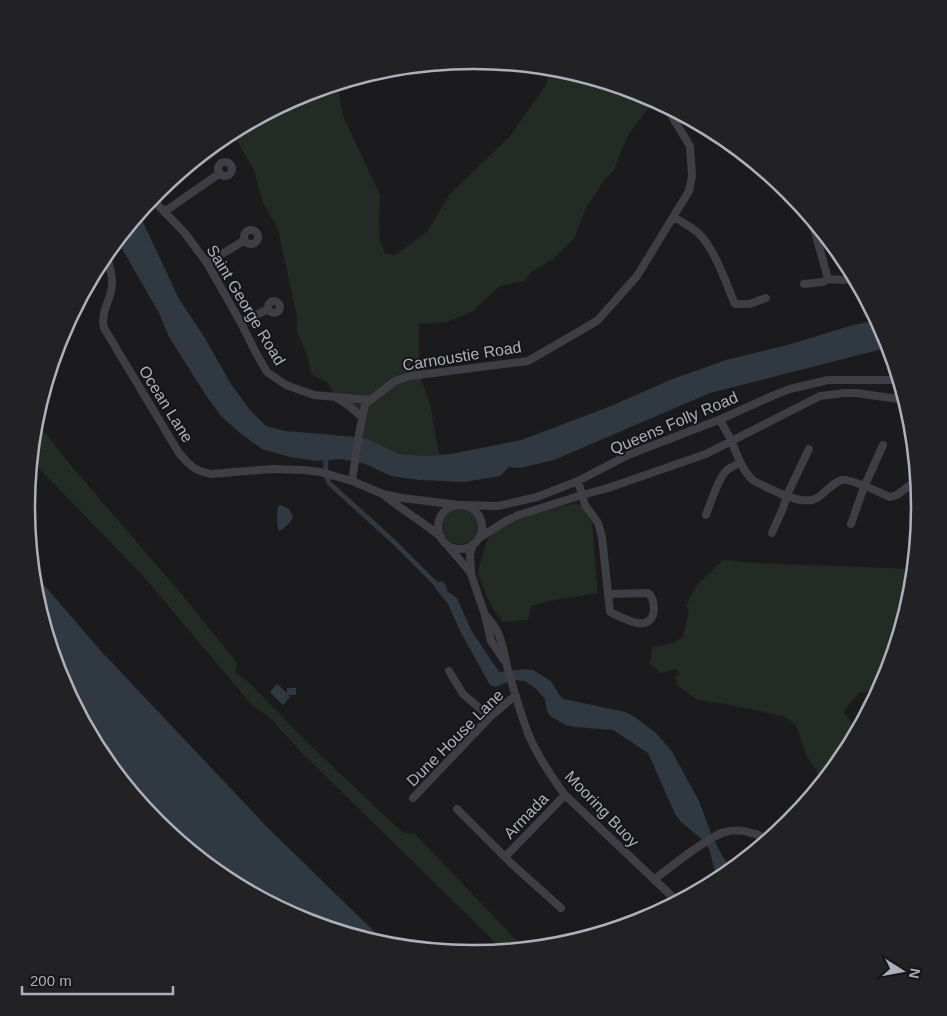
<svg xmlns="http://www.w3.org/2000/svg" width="947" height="1016" viewBox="0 0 947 1016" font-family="Arial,sans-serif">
  <rect width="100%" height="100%" fill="#1b1b1d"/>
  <path fill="#222b24" d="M548 68 561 69 645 95 654 100 627 137 614 170 602 183 585 210 574 239 553 259 533 271 524 281 500 286 472 312 447 322 419 324V372L430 404 439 455 426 456 399 454 362 438 364 423 349 409 339 404 328 383 311 374 307 355 297 332V317L278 229 263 203 254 170 232 132 303 95 342 83 338 87 343 116 380 195 379 222 380 242 385 253 395 255 428 231 449 195 510 136 546 85 549 74Z
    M35 420 69 463 184 597 237 663 235 672 249 683 312 747 402 832 416 835 526 950 505 952 301 752 268 716 252 705 143 576 31 460Z
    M576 503 583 507 592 524 598 593 550 601 531 606 528 620 503 622 494 610 486 595 478 573 482 556 487 541 491 534 513 522 544 511Z
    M442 526a18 18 0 1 1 36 0a18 18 0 1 1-36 0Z
    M723 560 754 563 915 569 912 596 887 679 881 690 859 693 843 712 852 722 856 736 845 757 821 786 816 770 807 757 796 725 783 716 720 703 697 700 678 686 675 677 680 674 676 669 661 673 650 664 652 647 673 643 683 637 689 610 686 606 696 586Z"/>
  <path fill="#303841" d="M138 215 142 220 179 299 203 335 231 384 250 410 266 426 285 431 323 434 365 438 399 454 426 456 451 454 521 440 611 406 670 380 726 360 791 344 853 325 878 320 887 337 890 347 851 357 710 393 554 460 520 468 509 467 500 476 464 482 419 480 391 476 365 464 340 459 317 461 290 457 262 449 240 433 221 416 205 394 169 337 159 313 117 240Z
    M281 505 289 509 293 517C291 522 284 529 279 531 276 524 277 513 278 506Z
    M33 572 100 650 268 828 390 947 302 921 225 880 157 824 101 756 60 679 35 595Z
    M442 581 446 585 447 591 457 598 471 630 499 672 526 669 533 670 551 681 560 696 564 699 625 712 635 717 656 733 671 750 699 801 712 836 723 857 733 871 721 880 715 871 709 849 703 840 681 822 675 814 648 753 613 730 575 727 566 725 550 716 547 711 545 699 536 689 525 681 513 680 496 687 490 685 460 631 448 604 435 588V583Z
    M277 684 287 693V688H296V695H289L290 697 283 705 270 692Z"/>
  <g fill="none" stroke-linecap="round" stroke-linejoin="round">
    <path stroke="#303841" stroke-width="5" d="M326 460C325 467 326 477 329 483L393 541 435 583"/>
    <path stroke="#3e3e44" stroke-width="8" d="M218 169a7 7 0 1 1 14 0a7 7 0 1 1-14 0Z
      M152 199 184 232 207 263 241 323 256 353 267 372 286 385 314 395 370 400
      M803 208 815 232 828 279
      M164 212 220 173
      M673 217C683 222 694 228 702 237 717 255 726 283 735 304H749L766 298
      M244 237a7 7 0 1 1 14 0a7 7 0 1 1-14 0Z
      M106 255C109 264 113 275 112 285 111 301 100 311 104 328L179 453 187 462 194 468 200 471 211 474 272 469 304 470 320 472 352 481 383 494 402 498 459 505
      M207 263 245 240
      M804 284 823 282 828 279 843 280 855 278
      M268 307a6 6 0 1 1 12 0a6 6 0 1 1-12 0Z
      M241 323 268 309
      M337 398 349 406 362 417
      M720 420C723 426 727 432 730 438 737 453 741 470 754 481 769 488 801 507 817 498 825 493 833 482 842 480 850 478 881 493 890 497L897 495 918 479
      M352 481 359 434 365 404 395 381 410 376 528 361 585 328 598 320 637 276 689 191 692 176 690 146 665 105
      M578 481 585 505 598 523 602 537 610 612C618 616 635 625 644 623 657 621 656 599 648 593L608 594
      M384 495C402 510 423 522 441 537
      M463 505 498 506 537 497 578 481 628 455 721 419 772 396 790 389 828 380H900
      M438 527a22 22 0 1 1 44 0a22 22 0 1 1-44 0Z
      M706 515C710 504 718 479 726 471 730 467 736 465 740 463
      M851 524 864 487 883 445
      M772 533 783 508 787 495 809 449
      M479 538 506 521 519 515 582 495 608 488 706 454 820 396 845 393H856L906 400
      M473 544 470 554 471 574 485 615 491 641 504 660
      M448 546 470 572
      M485 615C503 633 502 647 508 670 514 691 520 712 528 733 537 756 551 776 565 795L679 903
      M449 671 463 694 490 717
      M413 798 490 717 511 699 516 696
      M457 809 513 865 561 908
      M505 857 565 795
      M654 880C670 867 686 854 704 843 711 839 717 834 725 832 734 830 743 830 751 833 758 834 764 837 768 842"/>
  </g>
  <g text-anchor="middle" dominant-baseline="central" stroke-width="4" stroke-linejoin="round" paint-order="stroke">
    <g font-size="16" fill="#adb0bc" stroke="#161618">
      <text transform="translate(246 305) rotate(59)">Saint George Road</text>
      <text transform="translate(462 356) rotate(-9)">Carnoustie Road</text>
      <text transform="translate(166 404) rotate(58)">Ocean Lane</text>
      <text transform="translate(674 423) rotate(-23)">Queens Folly Road</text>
      <text transform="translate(455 738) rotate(-45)">Dune House Lane</text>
      <text transform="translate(602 809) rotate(46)">Mooring Buoy</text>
      <text transform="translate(526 816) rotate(-46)">Armada</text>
    </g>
  </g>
  <path d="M0 0H947V1016H0ZM35 507a438 438 0 1 1 876 0a438 438 0 1 1-876 0Z" fill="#222225" fill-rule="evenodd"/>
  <path fill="none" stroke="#adb0bc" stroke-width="2.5" d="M35 507a438 438 0 1 1 876 0a438 438 0 1 1-876 0Z"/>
  <g transform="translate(902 971) rotate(101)" stroke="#161618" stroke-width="4" paint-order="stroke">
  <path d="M0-4L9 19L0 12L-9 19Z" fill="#adb0bc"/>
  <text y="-8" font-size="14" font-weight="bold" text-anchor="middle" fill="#adb0bc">N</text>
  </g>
  <path d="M22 986v8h151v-8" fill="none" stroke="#adb0bc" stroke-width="2.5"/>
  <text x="30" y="986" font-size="15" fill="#adb0bc" stroke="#161618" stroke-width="4" paint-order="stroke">200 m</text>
</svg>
